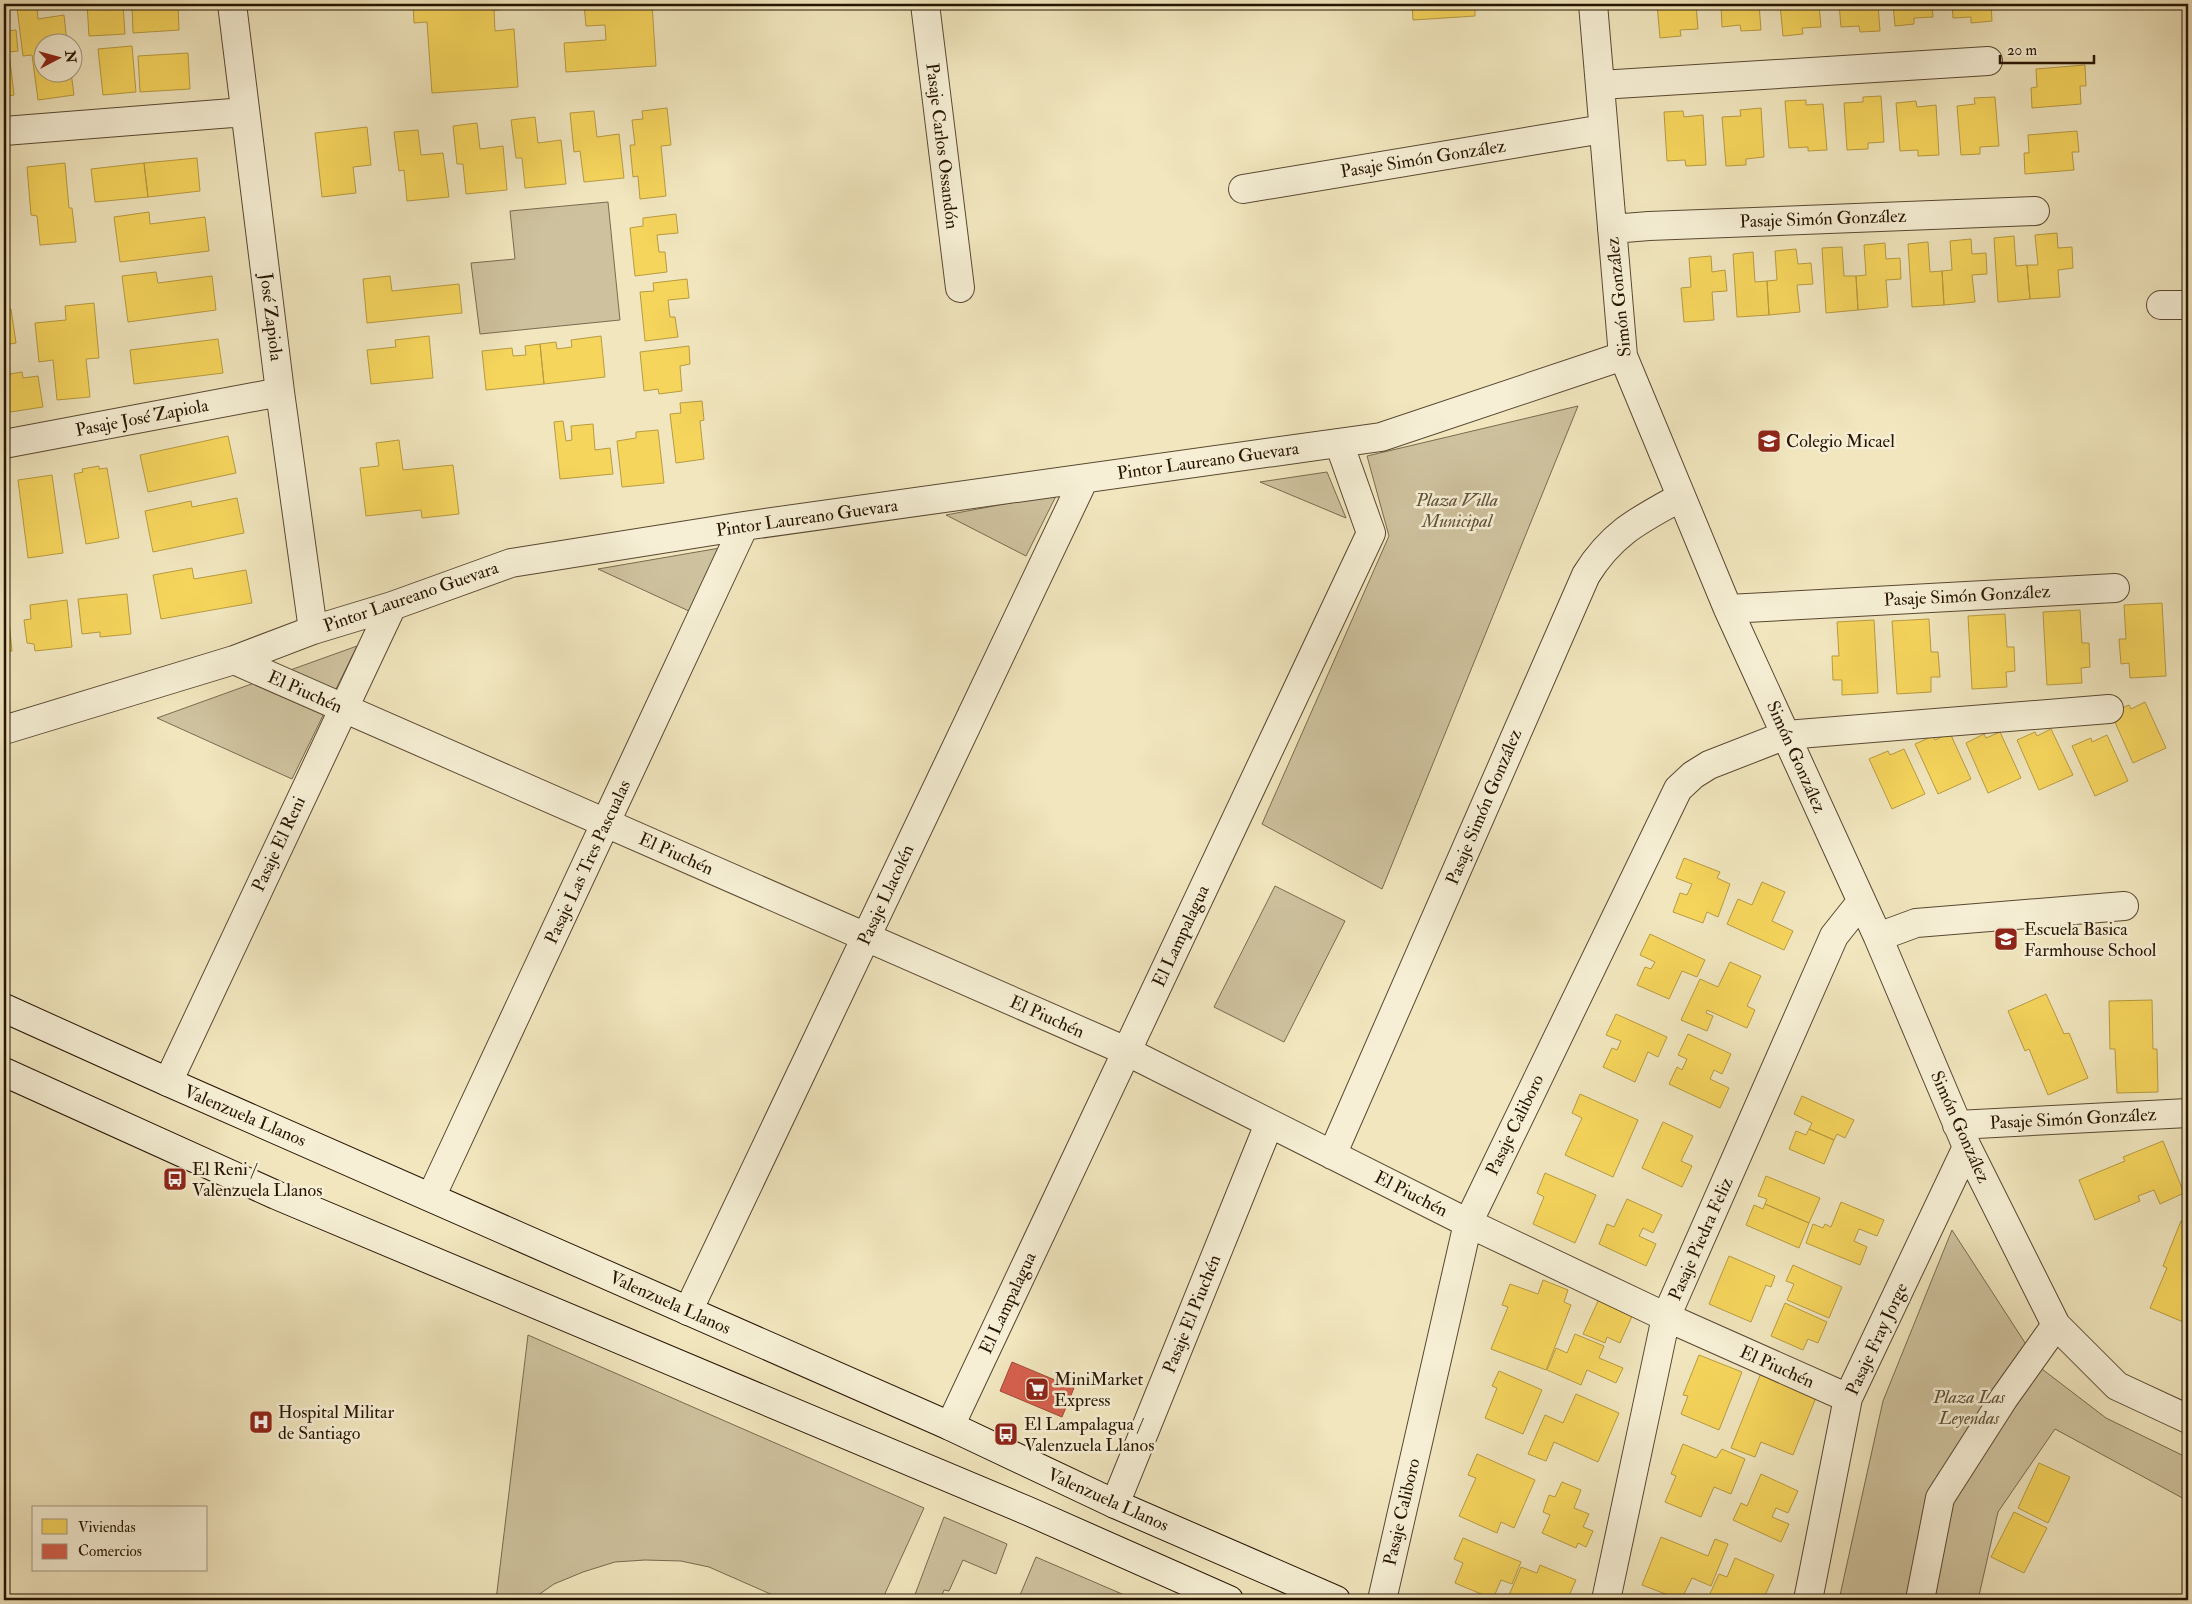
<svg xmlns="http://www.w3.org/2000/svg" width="2192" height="1604" viewBox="0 0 2192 1604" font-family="'IM FELL Double Pica',serif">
  <rect width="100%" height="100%" fill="#f1e6be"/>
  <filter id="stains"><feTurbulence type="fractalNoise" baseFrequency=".004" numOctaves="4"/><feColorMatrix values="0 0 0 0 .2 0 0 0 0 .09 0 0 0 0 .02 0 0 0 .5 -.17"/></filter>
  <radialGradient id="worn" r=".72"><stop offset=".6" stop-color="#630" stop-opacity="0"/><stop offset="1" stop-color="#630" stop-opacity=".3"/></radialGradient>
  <path fill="#cec29e" stroke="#7a6b50" d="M608 202 620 320 480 334 471 263 515 259 510 211Z
    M1578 406 1382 889 1262 824 1389 536 1367 456Z
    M1327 472 1346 518 1260 482Z
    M1057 494 1026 556 946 515Z
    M720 548 691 612 598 569Z
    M357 646 292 779 157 718Z
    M1275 886 1345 921 1284 1042 1214 1007Z
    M1952 1230 2042 1369 2106 1418 2188 1458V1501L2055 1429 1998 1512 1978 1600H1839L1883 1401Z
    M528 1335 924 1508 882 1600H784L709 1567 681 1561 645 1560 615 1562 583 1572 554 1584 531 1600H496Z
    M944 1517 1007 1544 996 1574 963 1560 949 1591 944 1590 940 1600H913Z
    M1036 1557 1136 1600H1018Z"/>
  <path fill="#f6d55c" stroke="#b89b41" d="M87 4H123L125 34 89 36Z
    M132 4H178L179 30 133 33Z
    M413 4H515V9L494 10 495 31 514 29 518 87 432 93 427 22 414 23Z
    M584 4H652L656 66 566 72 564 43 606 40 605 25 586 26Z
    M1412 4H1475V16L1413 20Z
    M1657 4H1696L1698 29 1680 30 1681 36 1660 38Z
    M1721 4H1759L1761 30 1741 31 1740 25 1722 27Z
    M1780 4H1819L1821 27 1802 28 1803 34 1783 36Z
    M1839 4H1878L1880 31 1860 32 1859 26 1841 27Z
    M1893 4H1932L1933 17 1914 18V24L1895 26Z
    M1952 4H1991L1992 21 1971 23V17L1953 18Z
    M37 6 38 19 64 15 67 42H42V72H71L74 95 38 100 32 55 23 56 17 8Z
    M5 20 7 31 16 30 18 51 9 52 14 95 4 97Z
    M132 46 136 92 103 95 98 49Z
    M188 53 190 89 140 92 138 56Z
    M2085 65 2086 86H2080L2081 104 2032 108 2031 88 2037 87 2036 69Z
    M1881 96 1884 142 1868 143V149L1847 150 1844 103 1863 102V97Z
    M1995 97 1999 146 1980 147V154L1961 155 1957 106 1975 104 1974 98Z
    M1806 100V105L1823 104 1827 150 1808 151V147L1789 148 1785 101Z
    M1916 101 1917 107 1936 105 1939 155 1918 156V150L1900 151 1896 103Z
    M667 108 671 145 661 146 666 196 640 199 638 176 633 177 630 145H635L632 120 643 119 642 111Z
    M1761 108 1764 157 1746 159V165L1726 166 1722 117 1741 116 1740 110Z
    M594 111 597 137 619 134 624 178 584 182 580 151 574 152 570 113Z
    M1683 111 1684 117 1703 115 1706 165 1686 166 1685 160 1667 161 1664 112Z
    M535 117 538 143 561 140 566 184 525 188 522 158H516L511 120Z
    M477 123 480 149 503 146 507 190 466 194 463 164H457L453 126Z
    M367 127 371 165 353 167 356 193 322 197 315 133Z
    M418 130 421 155 443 153 449 197 407 201 404 170 399 171 394 132Z
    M2077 131 2079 152H2072L2074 170 2025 174 2024 153H2029L2028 135Z
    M197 158 200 191 148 197 144 163Z
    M65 163 69 208H72L76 242 40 245 37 216 31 215 27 167Z
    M144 163 148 197 95 202 91 169Z
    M149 212 150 224 205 217 209 251 120 262 114 217Z
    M676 214 678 233 657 235 659 252H665L667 272 635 276 630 228 643 226V218Z
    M2057 233 2058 248 2072 247 2073 268 2058 270 2060 297 2030 299 2027 265H2038L2035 235Z
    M2014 236 2016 266 2027 265 2030 299 1998 302 1994 238Z
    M1971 239 1972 254 1986 253 1987 274 1972 275 1975 302 1944 305 1942 271 1952 270 1950 241Z
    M1928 242 1930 272 1942 271 1944 305 1912 307 1908 244Z
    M1885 243 1886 259 1900 258 1901 279 1886 280 1888 307 1858 310 1856 276 1866 275 1864 245Z
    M1842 247 1844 276H1856L1858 310 1826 313 1822 248Z
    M4 248 8 279 4 280Z
    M1796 249 1798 264 1811 263 1813 284 1797 285 1800 312 1769 315 1767 281 1777 280 1775 251Z
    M1753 252 1755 282 1767 281 1769 315 1737 317 1733 254Z
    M1711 256 1712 272 1725 270 1727 291 1712 292 1714 320 1684 322 1681 288 1691 287 1689 258Z
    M156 272 158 283 212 276 216 310 128 322 122 276Z
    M390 276 392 291 459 284 462 313 367 323 363 279Z
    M687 279 689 298 668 300 670 317H675L678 337 645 341 640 292 654 291 653 283Z
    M94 303 99 358 86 359 90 397 57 400 53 360 39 362 35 323 66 320 65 306Z
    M11 309 16 343 4 345V310Z
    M429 336 433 378 371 384 367 350 396 347 395 340Z
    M601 336 605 377 544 384 540 344 556 342 557 349 572 347 571 340Z
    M218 339 223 373 134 384 130 350Z
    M540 344 544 384 486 390 482 351 512 348 513 356 526 355 525 346Z
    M689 346 690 364 680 366 682 391 659 394 658 389 644 391 640 352Z
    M22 372 23 378 38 376 43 407 4 413V375Z
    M702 401 704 420 700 421 704 459 676 463 670 414 681 413 680 403Z
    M563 421 566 441 572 440 571 426 593 424 595 450 610 448 613 474 560 479 554 422Z
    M658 430 664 483 622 487 617 441 636 438V432Z
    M228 436 236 473 148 492 140 455Z
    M399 440 403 470 453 465 459 514 422 518 421 510 366 516 360 468 379 466 376 443Z
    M99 466V469L107 468 119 538 86 544 74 474 83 472 82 469Z
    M2185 471H2188V495H2186Z
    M52 475 63 553 28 558 18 480Z
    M237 498 244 533 153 552 145 511 191 501 192 507Z
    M192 568 194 579 246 570 252 603 161 619 153 575Z
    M127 594 131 634 100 637V632L82 634 78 599Z
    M67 600 72 647 35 651 34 644 27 643 24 620 31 619 30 605Z
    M2162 603 2166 676 2130 678 2129 663 2121 664 2119 639H2126L2124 605Z
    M2080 610 2082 643H2089L2090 667 2081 668 2082 683 2047 685 2043 612Z
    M8 611 12 651 4 652V612Z
    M2005 614 2007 647H2014L2015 671 2006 672 2007 687 1972 689 1968 616Z
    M1929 619 1931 652H1938L1940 677H1931V692L1897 694 1892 621Z
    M1874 620 1878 693 1842 695V680H1833L1832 656H1839L1837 622Z
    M2145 702 2166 748 2133 763 2111 713 2129 705 2131 709Z
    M2051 729 2073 775 2039 790 2017 740 2035 732 2037 736Z
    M2000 732 2021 778 1988 793 1966 743 1984 734 1986 738Z
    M1950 733 1971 779 1938 794 1915 744 1933 736 1935 740Z
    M2107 735 2128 781 2095 796 2072 746 2091 738 2092 742Z
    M1904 749 1925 794 1892 809 1869 759 1888 751 1890 755Z
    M1684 858 1720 872 1717 878 1730 884 1718 917 1707 912 1703 923 1673 912 1680 893 1687 895 1692 884 1676 878Z
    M1762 882 1785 892 1772 921 1793 931 1784 950 1727 924 1738 899 1752 905Z
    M1650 934 1705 960 1697 977 1682 971 1669 999 1637 985 1645 967 1651 969 1655 962 1640 955Z
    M1730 962 1761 976 1747 1006 1755 1010 1747 1028 1707 1010 1706 1013 1713 1016 1707 1031 1681 1020 1700 979 1718 987Z
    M2046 994 2064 1034 2069 1033 2088 1078 2048 1095 2029 1049 2025 1051 2008 1011Z
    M2184 995H2188V1044H2185Z
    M2152 1000 2153 1049H2157L2158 1092 2117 1093 2115 1049H2110L2109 1001Z
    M1616 1014 1667 1037 1658 1057 1648 1052 1635 1082 1603 1067 1612 1048 1617 1050 1621 1041 1606 1035Z
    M1688 1034 1731 1054 1722 1074 1714 1070 1710 1079 1729 1088 1720 1108 1669 1084 1677 1067 1682 1070 1687 1059 1678 1055Z
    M1580 1094 1638 1120 1613 1177 1565 1155 1582 1118 1572 1113Z
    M1802 1096 1854 1120 1845 1138 1837 1134 1834 1140 1809 1129 1812 1123 1794 1114Z
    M1663 1122 1693 1136 1681 1161 1692 1166 1682 1187 1642 1168Z
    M1809 1129 1834 1140 1824 1164 1789 1149 1796 1131 1806 1135Z
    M2163 1141 2184 1193 2160 1204 2154 1190 2138 1196 2140 1201 2095 1220 2079 1180 2125 1161 2123 1157Z
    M1545 1173 1596 1195 1575 1243 1533 1224 1544 1197 1537 1193Z
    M1766 1176 1820 1198 1809 1223 1765 1204 1767 1199 1758 1196Z
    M1627 1199 1662 1215 1653 1233 1643 1228 1639 1236 1656 1244 1646 1266 1599 1244 1607 1224 1614 1227Z
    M1841 1202 1884 1220 1877 1236 1859 1229 1854 1241 1867 1247 1860 1265 1806 1243 1813 1224 1823 1228 1825 1224 1831 1227Z
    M1765 1204 1809 1223 1799 1248 1746 1225 1754 1205 1763 1209Z
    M2181 1221 2188 1224V1324L2150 1308 2167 1268 2163 1266Z
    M1729 1256 1775 1276 1771 1287 1766 1285 1751 1322 1709 1304Z
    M1793 1265 1842 1287 1829 1318 1787 1300 1794 1284 1786 1281Z
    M1543 1280 1568 1290 1564 1302 1571 1305 1546 1370 1491 1349 1508 1307 1502 1305 1510 1284 1538 1294Z
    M1599 1299 1633 1314 1620 1343 1607 1337 1605 1343 1583 1334Z
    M1785 1303 1827 1322 1818 1343 1808 1339 1803 1350 1771 1336Z
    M1575 1334 1604 1346 1599 1358 1623 1368 1616 1383 1587 1370 1581 1385 1547 1370 1556 1348 1567 1353Z
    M1699 1355 1742 1372 1719 1430 1681 1414 1688 1396 1683 1395Z
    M1499 1371 1542 1390 1523 1434 1485 1418 1497 1388 1492 1386Z
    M1761 1373 1817 1395 1793 1455 1761 1442 1755 1457 1731 1448Z
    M1576 1394 1619 1413 1598 1462 1554 1442 1546 1461 1528 1454 1545 1415 1563 1423Z
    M1683 1444 1716 1458 1722 1449 1745 1459 1731 1494 1714 1487 1701 1517 1665 1502 1676 1476 1671 1474Z
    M1477 1454 1535 1480 1514 1528 1501 1522 1497 1533 1459 1516 1476 1478 1468 1475Z
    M2039 1463 2070 1477 2048 1523 2018 1508Z
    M1761 1474 1798 1491 1788 1513 1776 1508 1772 1517 1789 1524 1781 1542 1733 1520 1741 1503 1747 1506Z
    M1562 1482 1581 1490 1574 1508 1589 1514 1583 1527 1593 1531 1586 1547 1578 1543 1576 1548 1542 1533 1550 1515 1543 1512 1549 1495 1555 1497Z
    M2014 1512 2047 1528 2024 1573 1991 1557Z
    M1661 1537 1708 1556 1715 1539 1728 1544 1711 1586 1692 1578 1681 1600 1642 1585Z
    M1463 1538 1521 1562 1512 1584 1501 1580 1493 1599 1455 1583 1463 1563 1454 1559Z
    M1735 1558 1774 1575 1763 1600H1707L1719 1574 1727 1577Z
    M1540 1565 1576 1580 1567 1600H1507L1521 1567 1537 1573Z"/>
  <path fill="#d6604d" stroke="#a14936" d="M1012 1362 1074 1388 1062 1417 1000 1391Z"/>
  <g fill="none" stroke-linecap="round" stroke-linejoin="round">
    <g stroke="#594831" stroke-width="30">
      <path id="street" d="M232 4 280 392 313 630
        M925 4 960 288
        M1593 4 1623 356 1728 609 1878 937 1967 1147 2056 1325 2117 1386 2188 1419
        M1600 85 1988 61
        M4 131 245 112
        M1243 189 1603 129
        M1612 229 1649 226 2035 211
        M2161 305H2188
        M4 444 280 392
        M1728 609 2115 588
        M234 660 1126 1051 1468 1223 1666 1317 1848 1398
        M4 730 234 660 313 630 392 606 511 563 744 526 1381 437 1623 356
        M1878 937 1916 923 2124 906
        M168 1082 392 606
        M1957 1125 2188 1113
        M1332 1155 1586 575C1612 533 1639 520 1681 497
        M431 1197 744 526
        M688 1311 1084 479
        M950 1426 1371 533 1339 443
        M1115 1504 1269 1124
        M1382 1600 1468 1223 1678 789 1693 775 1709 765 1786 735 2109 709
        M1606 1600 1666 1317 1834 936 1861 902
        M1808 1600 1848 1398 1967 1147
        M1920 1600 1940 1498 2004 1398 2056 1325"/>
    </g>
    <g stroke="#261402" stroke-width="30">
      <path id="secondary" d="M4 1008 168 1082 950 1426 1115 1504 1336 1600
        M4 1072 276 1195 1028 1511 1229 1600"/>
    </g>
    <use href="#street" stroke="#f6efd5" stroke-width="28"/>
    <use href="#secondary" stroke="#f6efd5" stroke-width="28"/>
  </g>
  <defs>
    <g id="school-square" transform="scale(1.25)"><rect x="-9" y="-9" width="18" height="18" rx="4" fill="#8f2418" stroke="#f6efd5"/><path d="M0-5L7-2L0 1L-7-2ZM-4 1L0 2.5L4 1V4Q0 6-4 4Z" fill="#fff"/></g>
    <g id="bus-square" transform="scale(1.25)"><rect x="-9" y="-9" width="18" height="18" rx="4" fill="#8f2418" stroke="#f6efd5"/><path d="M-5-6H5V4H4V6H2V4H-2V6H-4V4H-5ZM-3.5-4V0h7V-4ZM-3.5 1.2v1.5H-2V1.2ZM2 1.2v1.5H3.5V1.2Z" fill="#fff"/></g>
    <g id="supermarket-square" transform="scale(1.25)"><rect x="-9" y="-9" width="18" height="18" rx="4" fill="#8f2418" stroke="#f6efd5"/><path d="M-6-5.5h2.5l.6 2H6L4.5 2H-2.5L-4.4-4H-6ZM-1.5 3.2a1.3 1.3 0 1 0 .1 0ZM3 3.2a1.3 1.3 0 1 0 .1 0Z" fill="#fff"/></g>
    <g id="hospital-square" transform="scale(1.25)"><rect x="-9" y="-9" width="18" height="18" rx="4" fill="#8f2418" stroke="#f6efd5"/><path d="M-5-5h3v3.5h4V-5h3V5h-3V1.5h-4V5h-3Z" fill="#fff"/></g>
  </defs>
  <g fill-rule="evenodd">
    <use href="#school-square" x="1769" y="441"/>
    <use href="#school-square" x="2006" y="939"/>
    <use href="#bus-square" x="175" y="1179"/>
    <use href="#supermarket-square" x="1037" y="1389"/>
    <use href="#hospital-square" x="261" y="1422"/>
    <use href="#bus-square" x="1006" y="1434"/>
  </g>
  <g text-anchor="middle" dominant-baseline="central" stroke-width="5" stroke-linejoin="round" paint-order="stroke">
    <g font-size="18" fill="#261402" stroke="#f6efd5">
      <text transform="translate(942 146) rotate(83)">Pasaje Carlos Ossandón</text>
      <text transform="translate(1423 159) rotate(-9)">Pasaje Simón González</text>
      <text transform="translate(1823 219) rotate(-2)">Pasaje Simón González</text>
      <text transform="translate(1619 297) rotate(-96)">Simón González</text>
      <text transform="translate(271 317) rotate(83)">José Zapiola</text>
      <text transform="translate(142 418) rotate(-11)">Pasaje José Zapiola</text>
      <text transform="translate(1208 461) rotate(-8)">Pintor Laureano Guevara</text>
      <text transform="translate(807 518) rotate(-8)">Pintor Laureano Guevara</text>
      <text transform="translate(1967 596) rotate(-3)">Pasaje Simón González</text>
      <text transform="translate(411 597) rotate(-19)">Pintor Laureano Guevara</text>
      <text transform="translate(305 692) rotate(24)">El Piuchén</text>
      <text transform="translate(1796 757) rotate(66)">Simón González</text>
      <text transform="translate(1484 807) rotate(-67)">Pasaje Simón González</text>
      <text transform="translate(279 844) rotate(-65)">Pasaje El Reni</text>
      <text transform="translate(676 854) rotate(24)">El Piuchén</text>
      <text transform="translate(588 862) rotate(-65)">Pasaje Las Tres Pascualas</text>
      <text transform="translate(886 895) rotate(-65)">Pasaje Llacolén</text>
      <text transform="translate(1181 936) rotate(-65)">El Lampalagua</text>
      <text transform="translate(1047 1017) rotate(24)">El Piuchén</text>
      <text transform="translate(245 1116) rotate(23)">Valenzuela Llanos</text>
      <text transform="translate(2073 1119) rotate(-3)">Pasaje Simón González</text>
      <text transform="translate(1515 1125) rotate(-64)">Pasaje Caliboro</text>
      <text transform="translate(1960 1127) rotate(66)">Simón González</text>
      <text transform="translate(1411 1194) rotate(27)">El Piuchén</text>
      <text transform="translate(1701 1239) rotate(-66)">Pasaje Piedra Feliz</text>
      <text transform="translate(670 1303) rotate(24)">Valenzuela Llanos</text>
      <text transform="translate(1008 1303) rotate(-65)">El Lampalagua</text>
      <text transform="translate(1192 1314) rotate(-68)">Pasaje El Piuchén</text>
      <text transform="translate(1877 1339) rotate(-65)">Pasaje Fray Jorge</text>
      <text transform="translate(1777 1367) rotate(24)">El Piuchén</text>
      <text transform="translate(1108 1500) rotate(24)">Valenzuela Llanos</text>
      <text transform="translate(1402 1512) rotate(-77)">Pasaje Caliboro</text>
    </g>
    <g font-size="18" fill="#261402" stroke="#f6efd5" text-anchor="start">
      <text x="1786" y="441">Colegio Micael</text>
      <text x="2024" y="929">Escuela Basica<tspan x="2024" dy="21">Farmhouse School</tspan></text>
      <text x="192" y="1169">El Reni /<tspan x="192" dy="21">Valenzuela Llanos</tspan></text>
      <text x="1054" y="1379">MiniMarket<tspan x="1054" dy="21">Express</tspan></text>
      <text x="278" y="1412">Hospital Militar<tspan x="278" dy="21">de Santiago</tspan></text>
      <text x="1024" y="1424">El Lampalagua /<tspan x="1024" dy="21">Valenzuela Llanos</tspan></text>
    </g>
    <g font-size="18" font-style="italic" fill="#615139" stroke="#f6efd5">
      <text x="1457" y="500">Plaza Villa<tspan x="1457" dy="21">Municipal</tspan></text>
      <text x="1969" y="1397">Plaza Las<tspan x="1969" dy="21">Leyendas</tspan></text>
    </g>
  </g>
  <rect width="2192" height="1604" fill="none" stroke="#f1e6be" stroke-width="20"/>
  <rect x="5" y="5" width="2182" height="1594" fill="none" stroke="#261402" stroke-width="2.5"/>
  <rect x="10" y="10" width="2172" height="1584" fill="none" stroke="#261402"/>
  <rect x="32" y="1506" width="175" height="65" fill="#f6efd5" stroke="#a39781"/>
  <rect x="42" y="1519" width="25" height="15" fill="#f6d55c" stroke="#a39781"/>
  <text x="78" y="1532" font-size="15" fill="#261402">Viviendas</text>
  <rect x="42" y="1544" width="25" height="15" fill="#d6604d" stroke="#a39781"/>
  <text x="78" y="1556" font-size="15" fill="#261402">Comercios</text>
  <g transform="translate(58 58) rotate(84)"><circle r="24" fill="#f6efd5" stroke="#a39781"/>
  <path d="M0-4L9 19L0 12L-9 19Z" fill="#8f2418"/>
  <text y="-8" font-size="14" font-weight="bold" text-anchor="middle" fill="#261402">N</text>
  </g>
  <path d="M2000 55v8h94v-8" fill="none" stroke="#261402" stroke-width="2.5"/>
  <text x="2007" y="55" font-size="15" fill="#261402" stroke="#f6efd5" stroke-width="4" paint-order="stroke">20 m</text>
  <rect width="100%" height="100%" filter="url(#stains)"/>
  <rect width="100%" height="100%" fill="url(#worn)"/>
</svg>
